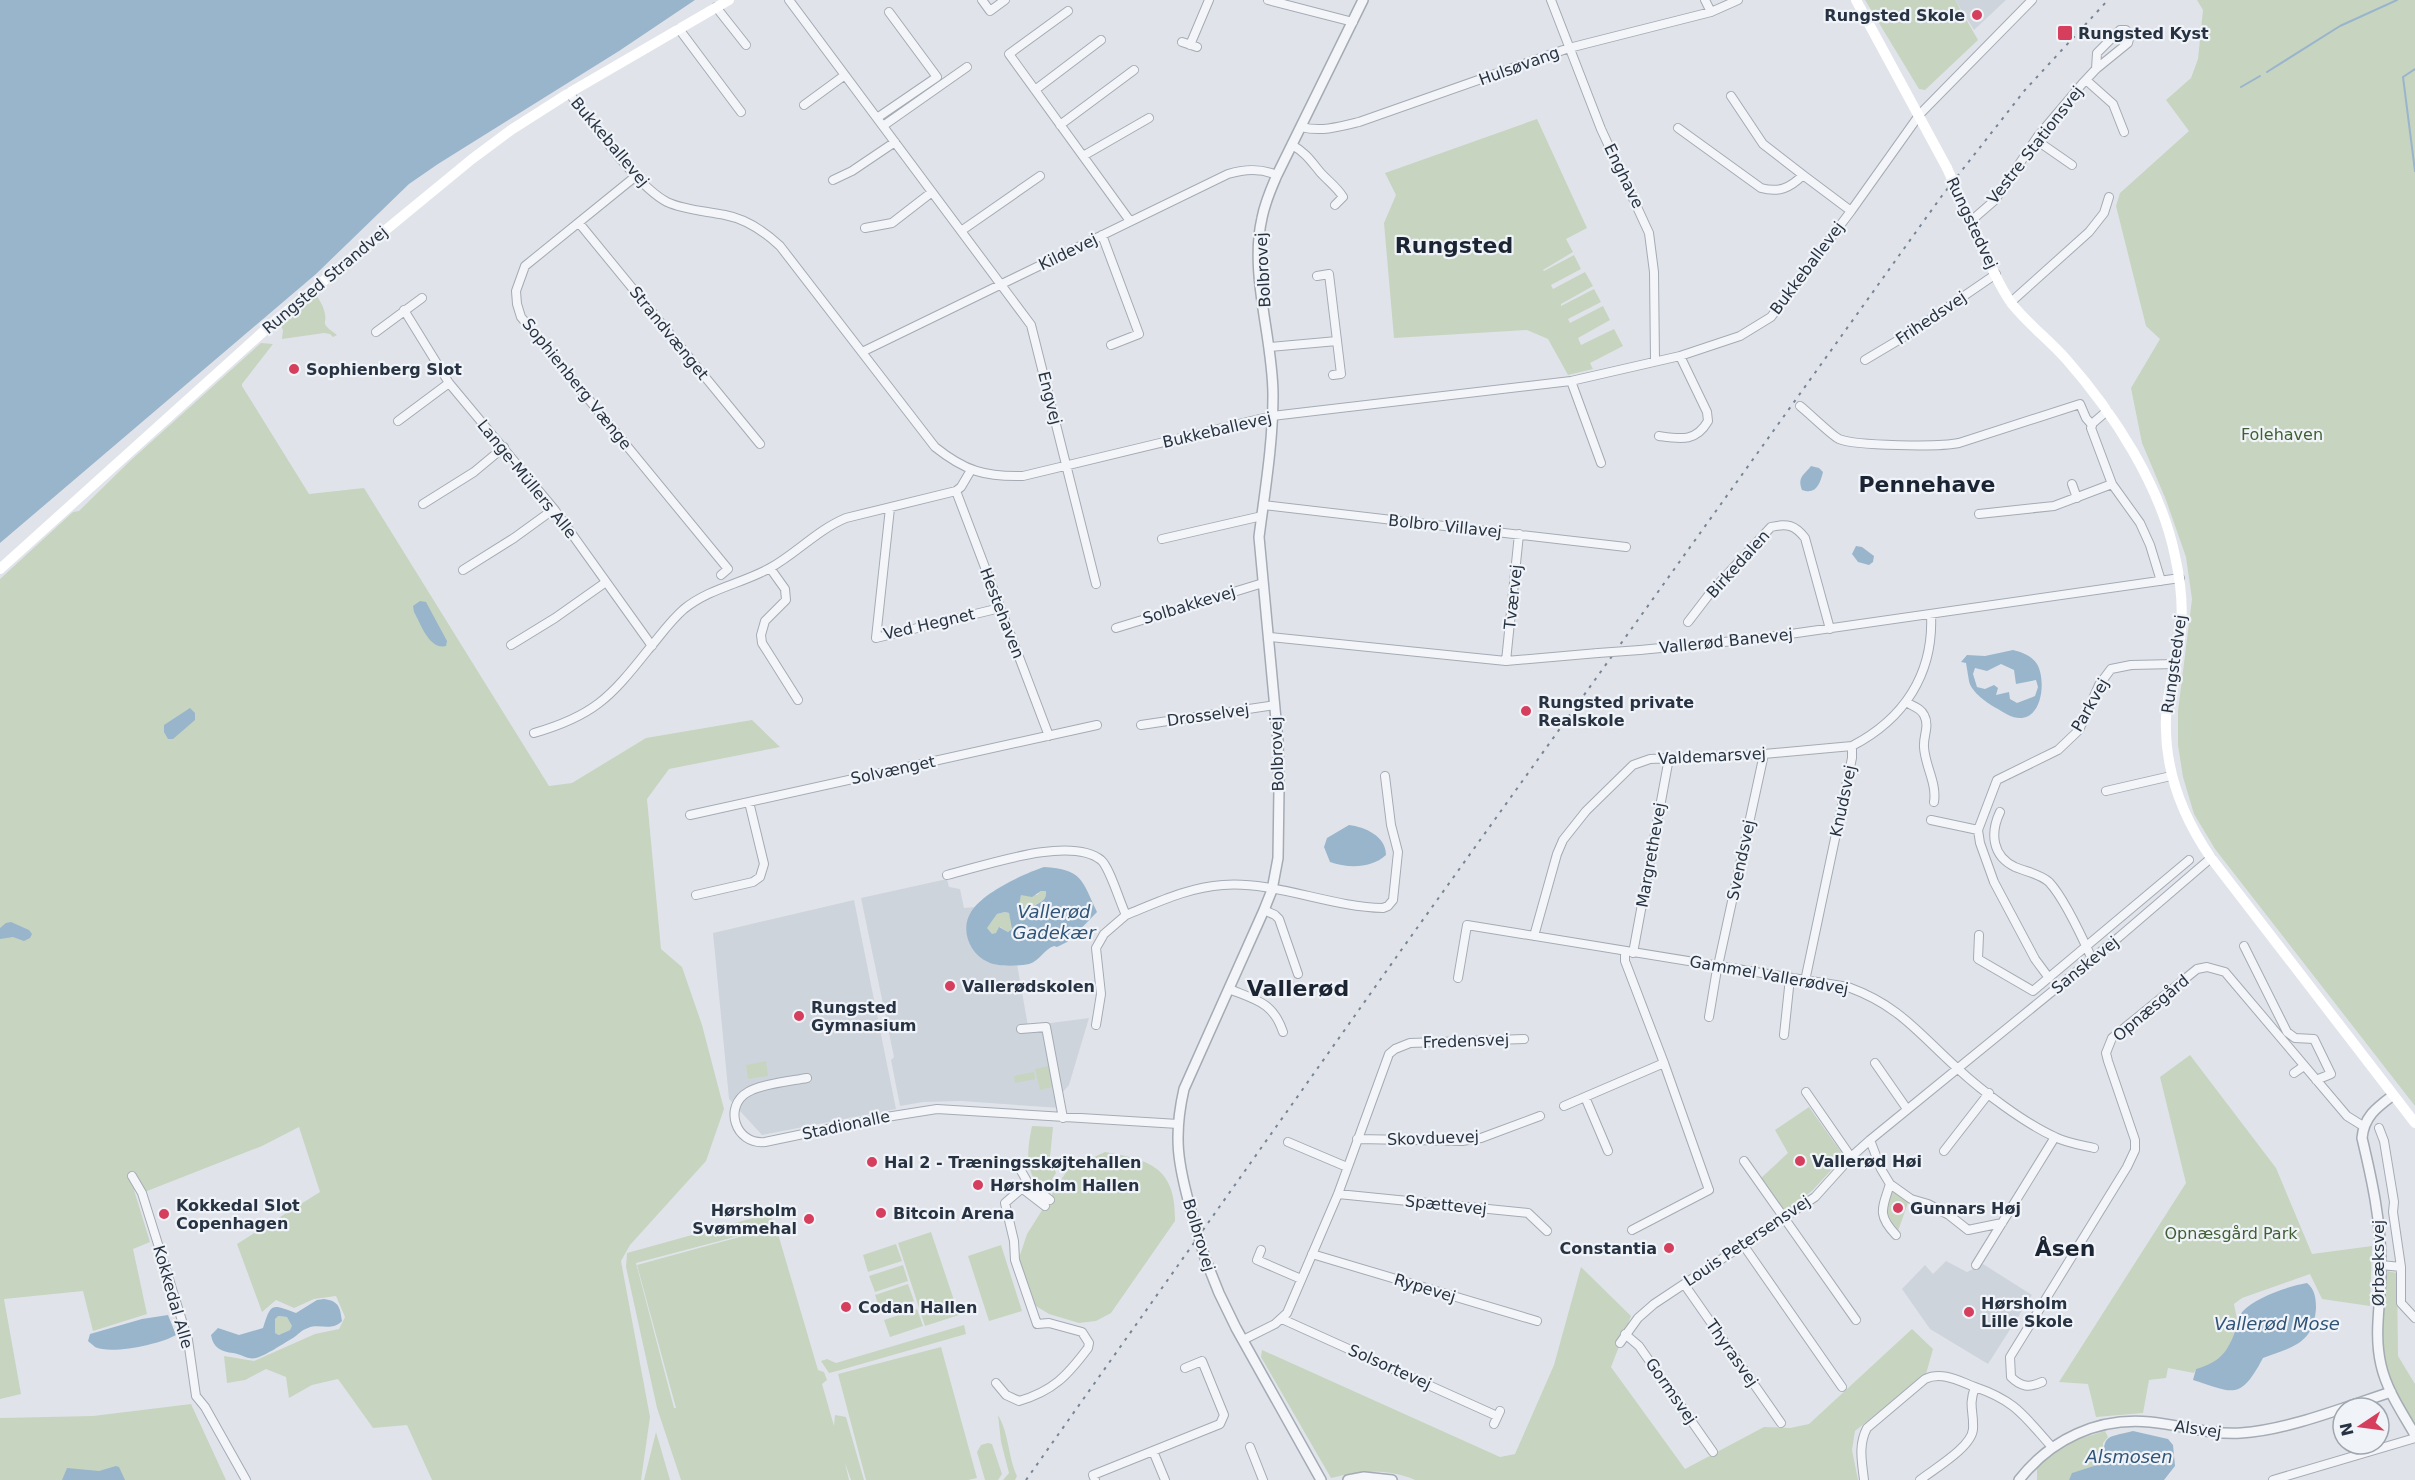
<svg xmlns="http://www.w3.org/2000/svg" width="2415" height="1480" viewBox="0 0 2415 1480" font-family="'DejaVu Sans',sans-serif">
  <rect width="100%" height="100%" fill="#e0e4ea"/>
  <path fill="#ced4dc" d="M1955 0H2006L1974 30Z
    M947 879 949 887 960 889 964 908 975 907 1015 953 1028 1026 1089 1018 1069 1085 1063 1092 1056 1094 1060 1108 961 1101 923 1102 900 1106 891 1060 894 1057 861 898Z
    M854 900 896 1109 762 1135 729 1099 713 933Z
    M1946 1261 1967 1272 1983 1264 2032 1295 1988 1364 1930 1329 1902 1289 1925 1265 1933 1274Z"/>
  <path fill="#c7d4c0" d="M1865 0H1955L1978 40 1925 90 1919 89Z
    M2197 0H2415V1106L2215 849 2194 814 2183 777 2178 745V711L2192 599 2186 557 2166 500 2142 443 2131 388 2160 339 2146 326 2116 206 2120 193 2189 131 2166 100 2191 78 2198 59 2203 10Z
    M1537 119 1587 228 1566 239 1573 252 1543 270 1544 271 1574 255 1581 269 1551 285 1553 289 1585 272 1593 286 1561 304V306L1594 289 1601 302 1568 319 1570 323 1603 306 1610 320 1578 338 1581 345 1614 329 1623 346 1590 363 1593 369 1568 375 1548 339 1527 330 1394 338 1384 223 1396 195 1385 173Z
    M317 296C319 300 323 305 324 310 329 327 317 320 337 335L333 337 330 334 324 333 282 339 283 330 281 326Z
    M261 343 273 344 242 384V386L309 494 364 488 549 786 572 783 646 738 752 720 780 747 669 769 647 799 661 949 682 967 702 1025 724 1109 706 1161 630 1245 621 1261 650 1417 641 1480H432L407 1425 373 1428 338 1379 312 1385 289 1398 286 1377 266 1369 245 1380 227 1383 224 1356 254 1361 315 1334 339 1329 345 1317 336 1296 314 1299 294 1308 276 1300 262 1312 237 1244 320 1192 299 1127 262 1146 142 1193 134 1190 150 1242 133 1249 147 1314 93 1331 83 1291 4 1299 21 1394 0 1399V579L73 512 79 511 130 461Z
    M1041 891H1046C1047 903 1036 902 1029 909L1018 905 1021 895H1037Z
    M1005 912 1009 913C1011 921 1016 927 1008 932L1000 927 996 934H992L987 928 997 914Z
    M2190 1055 2276 1168 2312 1254 2372 1246 2370 1306 2322 1299 2310 1274 2242 1298 2234 1304 2238 1324 2226 1354 2208 1366 2196 1369 2194 1373 2168 1368 2166 1378 2149 1380 2143 1413 2096 1417 2088 1384 2059 1382 2186 1183 2160 1077Z
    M766 1061 768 1076 748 1079 746 1065Z
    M1048 1066 1053 1087 1040 1090 1035 1069Z
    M1034 1072 1035 1079 1015 1083 1014 1076Z
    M1809 1107 1844 1156 1812 1191 1785 1211 1761 1178 1788 1153 1775 1130Z
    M1032 1126 1053 1127 1050 1157 1056 1173 1052 1179 1055 1182 1048 1188 1045 1185H1038C1024 1167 1028 1146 1032 1126Z
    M1105 1152C1151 1160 1176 1168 1175 1221L1111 1313 1096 1321 1079 1323 1049 1314 1031 1303 1017 1264 1027 1234 1068 1169Z
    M1891 1189 1909 1200 1898 1231 1885 1216Z
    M768 1214 772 1218 773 1227 636 1263 674 1408H676L637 1265 776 1227 818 1370 824 1372 827 1380 822 1384 834 1426 835 1415 846 1417 864 1480H851L845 1463 849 1480H681L657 1408 626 1267 627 1253Z
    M931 1232 959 1315 925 1326 898 1243Z
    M896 1244 902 1261 868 1272 863 1255Z
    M1001 1245 1022 1311 989 1321 968 1256Z
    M903 1265 908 1281 875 1292 869 1276Z
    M1581 1267 1631 1316 1611 1367 1685 1469 1764 1427 1790 1428 1809 1424 1912 1329 1933 1349 1926 1374 1855 1431 1852 1450 1858 1480H1415C1387 1468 1360 1471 1331 1478L1261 1357 1262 1350 1500 1457 1515 1454 1554 1365Z
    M2386 1271 2397 1273 2398 1356 2415 1384V1428C2405 1409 2393 1390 2387 1369 2379 1339 2384 1302 2386 1271Z
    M908 1284 914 1301 881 1312 875 1295Z
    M917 1309 923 1326 890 1337 884 1320Z
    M277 1316 287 1317 293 1326 290 1330 280 1335 275 1333V1319Z
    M964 1325 966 1334 837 1371 829 1373 821 1361 827 1359 836 1363Z
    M941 1347 977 1478 968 1480H866L838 1374Z
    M191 1404 226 1480H0V1418L93 1416Z
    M998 1415C1009 1433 1008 1457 1017 1476L1015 1480H1003L1009 1473 1001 1442Z
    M2105 1431 2108 1437 2103 1443V1463L2073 1473 2069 1480H2037V1464L2069 1442Z
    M656 1432 670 1480H644Z
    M988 1443 992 1444 1002 1474 998 1480H985L977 1452 981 1445Z"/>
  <path fill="#99b5cc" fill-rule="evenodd" d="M0 0H695L619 51 438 164 409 184 316 274 0 543Z
    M1811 466 1819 468 1823 472C1820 484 1816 495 1802 490 1797 477 1804 475 1811 466Z
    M1856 546 1862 547 1874 556 1873 562 1869 565 1858 562 1852 554Z
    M420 601 426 602 447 641 446 646C429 650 421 624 414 612L413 606Z
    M2013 650C2022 652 2032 656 2037 664 2046 679 2043 718 2020 718 2012 718 2004 713 1998 709 1988 704 1971 692 1969 681 1968 675 1967 669 1966 663L1961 662 1967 655 1985 656ZM2001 664 2014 670 2016 684 2036 680 2038 687 2035 696 2017 703 2010 699 2009 692 1996 695 1998 688 1994 685 1985 689 1977 687 1973 674 1975 668 1987 671Z
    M190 708 195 713V720L173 739H168L164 732V725Z
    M1349 825C1365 827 1386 836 1386 855 1371 869 1347 868 1330 862L1324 847 1327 838Z
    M1044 867C1082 869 1082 880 1097 912L1069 941 1057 947 1054 946C1044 949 1040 961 1029 964 1019 966 997 967 988 962 969 954 960 929 971 912 982 893 1023 874 1044 867ZM1041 891H1046C1047 903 1036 903 1029 909L1019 905 1021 895 1032 897ZM1005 912 1009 913 1012 929 1008 932 999 927 996 933 992 934 987 928 997 914Z
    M11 922 29 930 32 934 30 938 24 941 13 937 0 939V928L6 923Z
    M2307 1283C2315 1289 2316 1299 2316 1308 2314 1344 2292 1347 2263 1358 2240 1401 2234 1393 2193 1380L2196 1369C2224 1361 2229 1349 2238 1323 2240 1319 2240 1314 2243 1311 2256 1297 2289 1286 2307 1283Z
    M324 1299C339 1301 340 1307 342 1321 331 1332 320 1323 308 1328 301 1330 298 1335 293 1338 284 1343 265 1356 256 1358 248 1360 241 1354 233 1353 222 1352 213 1348 211 1335L218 1328 239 1335 263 1328C271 1302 272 1304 296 1313L317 1300ZM278 1316 287 1317 292 1326 290 1330 279 1335 275 1333V1319Z
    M168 1315 176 1335C161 1344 111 1355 95 1347 93 1345 90 1343 88 1341L90 1334 142 1319Z
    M2133 1431 2168 1439 2173 1445 2175 1466 2164 1480H2069L2072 1473 2103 1463C2104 1434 2105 1438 2133 1431Z
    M116 1466 119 1467 125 1480H62L67 1468 99 1471Z"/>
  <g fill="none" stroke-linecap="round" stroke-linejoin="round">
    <path stroke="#99b5cc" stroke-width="2" d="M2415 69 2403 77 2415 171
      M2267 72 2340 26 2397 0
      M2241 87 2260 76"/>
    <g stroke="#a5abb4" stroke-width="10">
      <path id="minor" d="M789 0 1031 325 1096 584
        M982 0 990 11 1005 0
        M1268 0 1353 22
        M1551 0 1601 129 1649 233 1654 272 1655 361
        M1705 0 1711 12
        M716 7 746 45
        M1068 11 1009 54 1130 221
        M679 29 741 112
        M1182 42 1197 47
        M1190 45 1209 0
        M2086 80 2113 104 2124 132
        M1035 90 1101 40
        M569 93C592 122 636 186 667 202 684 210 705 211 725 215 746 219 764 231 780 246L935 447C965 471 985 477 1023 476L1272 416 1571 381 1680 356 1740 336 1771 317 1851 211 1920 114 2032 0
        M1731 96 1763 144 1803 175
        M804 105 845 75
        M877 118 937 77 889 12
        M1060 125 1134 70
        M883 126 967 67
        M1301 127C1321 132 1339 127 1359 122L1569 48 1711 12 1738 0
        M1678 128 1761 188C1779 193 1790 188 1803 175L1851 211
        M2036 140 2072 165
        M1292 145C1305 152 1311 161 1320 172 1328 181 1337 187 1343 197L1335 205
        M1083 156 1149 118
        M636 176 525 266 516 291 517 304 521 317 728 569 721 575
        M833 180 852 171 895 142
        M1972 220 1995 200 2038 136 2082 84 2096 69 2128 43 2130 35 2126 30H2120L2097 53 2096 69
        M579 223 760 444
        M865 228 892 223 932 192
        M961 231 1040 176
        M1102 235 1139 334 1111 345
        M1317 276 1329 274 1341 374 1333 375
        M2011 302 2089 232 2104 213 2109 197
        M404 310 449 383 554 509 652 646
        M376 332 422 298
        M1269 347 1337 341
        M862 352 1228 174C1245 169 1260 168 1277 175
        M1865 360 1907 335 1996 274
        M1571 381 1601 463
        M1800 406C1809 413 1831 435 1839 439 1855 446 1940 447 1959 443L2080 404 2086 418 2092 425
        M2107 411 2093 423 2091 428 2112 484 2140 523 2150 545 2161 581
        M398 421 449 383
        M1659 436C1681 439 1696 442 1708 421L1707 412 1680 356
        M2072 484 2077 498
        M956 491 1049 736
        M423 504 474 472 504 447
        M1263 505 1626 547
        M890 508 876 638 1000 608
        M1979 514 2054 506 2112 484
        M1162 539 1262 516
        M770 568 785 589 786 600 765 621 761 635 762 643 798 700
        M463 570 514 538 554 509
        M1688 622 1711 592 1771 527C1787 523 1795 525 1805 538L1830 629
        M1116 628 1263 583
        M1270 637 1506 661 1598 653
        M511 645 555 618 606 582
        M1640 650 1755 639 2180 578
        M1506 661 1519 534
        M1906 702C1912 706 1921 708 1924 715 1930 726 1923 736 1924 747 1925 766 1937 783 1934 802
        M1141 725 1275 705
        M534 733C593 716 610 698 648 650 660 636 670 621 684 609 710 588 741 584 770 568 797 553 817 530 846 518L956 491 961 487 971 470
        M2106 791 2171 776
        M2000 812C1990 833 1992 856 2015 867 2027 872 2040 874 2049 882 2064 898 2083 939 2092 959
        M690 815 1097 725
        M1931 820 1978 830
        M947 875C984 866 1070 835 1101 860 1110 868 1120 903 1126 915 1156 903 1189 887 1223 885 1275 881 1330 907 1383 908L1388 906 1393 900 1398 852 1391 825 1385 776
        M696 895 753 882 760 877 764 864 749 802
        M1264 910 1275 915 1279 919 1298 974
        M1979 935 1978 959 2033 991 2189 860
        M1534 936 1557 854 1563 840 1586 811 1633 765 1650 759 1764 754 1852 746
        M2244 946 2287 1032 2295 1038 2314 1039 2331 1074 2316 1080
        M1633 953 1669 758
        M1458 978 1467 925 1848 987C1900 1006 1918 1033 1957 1068 1982 1091 2024 1123 2055 1137 2067 1143 2081 1145 2094 1148
        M2049 978 2035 959 1994 882 1980 843 1978 830 1997 780 2058 750 2079 730 2099 685 2111 669 2131 665 2175 664
        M1805 981 1852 758V746C1904 719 1934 674 1931 614
        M1229 989C1256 1000 1273 1002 1283 1032
        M1709 1017 1716 975 1764 754
        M1096 1025 1101 994 1096 948 1104 934 1126 915
        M1021 1029 1046 1027 1063 1118
        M1784 1035 1790 978
        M1875 1063 1907 1109
        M2294 1073 2304 1066
        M807 1078C791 1081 761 1084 748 1092 723 1106 735 1145 765 1142L880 1118 937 1109 1178 1124
        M1806 1092 1851 1157
        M1585 1097 1608 1151
        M1564 1106 1664 1063 1625 961V951
        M2379 1128 2384 1141 2394 1202 2393 1212 2401 1267 2381 1265
        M1357 1139 1462 1141 1481 1138 1540 1116
        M1870 1140 1881 1169 1890 1184 1911 1199 1928 1204 1949 1215 1968 1230 2002 1223
        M1288 1142 1347 1167
        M1944 1151 1989 1093
        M1744 1161 1856 1320
        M132 1176 142 1193 188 1340 196 1396 205 1407 246 1480
        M1028 1183 1050 1200
        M1890 1184C1882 1209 1877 1215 1896 1235
        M1023 1189 1045 1206
        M1338 1194 1528 1213 1547 1231
        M1632 1230 1709 1190 1664 1063
        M1744 1246 1842 1387
        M1261 1250 1257 1260 1301 1279
        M1312 1254 1537 1321
        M1976 1265 2055 1137
        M2401 1267V1303L2415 1318
        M1684 1284 1781 1423
        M1282 1319 1497 1416
        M1625 1334 1639 1346 1713 1452
        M1243 1340 1275 1324 1287 1313 1338 1194 1389 1054 1395 1049 1410 1043 1524 1039
        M1620 1343 1638 1318 1654 1304 1815 1197 1851 1157 1870 1140 2119 937 2211 858
        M2042 1382C2029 1388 2021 1387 2011 1377L2010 1357 2127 1167 2135 1150V1140L2108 1061 2106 1053 2112 1038 2197 969 2207 967 2225 972 2347 1116 2363 1126
        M996 1383 1006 1395 1019 1401C1053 1391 1067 1376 1088 1348L1089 1343 1082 1332 1049 1323 1037 1324 1015 1260 1014 1241 1005 1203 1028 1183 1020 1169
        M1975 1387C2016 1401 2024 1416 2052 1447
        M1494 1424 1500 1411
        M1250 1447 1263 1480
        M1153 1451 1165 1480
        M1095 1480 1093 1475 1220 1424 1224 1415 1202 1361 1185 1368
        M1864 1480C1862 1462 1858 1445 1867 1428L1925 1379C1942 1371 1959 1381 1975 1387 1968 1407 1974 1410 1973 1429 1972 1447 1934 1469 1920 1480
        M2273 1480 2415 1438"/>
    </g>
    <g stroke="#a5abb4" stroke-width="12">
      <path id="tertiary" d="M2392 1096C2376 1108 2364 1117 2362 1138 2372 1180 2381 1221 2381 1265 2382 1298 2373 1331 2381 1365 2387 1391 2402 1412 2415 1435
        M1191 1211C1178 1164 1173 1137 1184 1089L1264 910 1272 890 1278 858 1279 789 1278 741 1259 537C1265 490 1273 443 1273 395 1273 338 1249 274 1262 218 1265 202 1271 189 1277 175L1363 0
        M1205 1258 1219 1293 1236 1328 1321 1480
        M1348 1480 1364 1477 1392 1480
        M2019 1480C2051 1439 2098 1417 2150 1422 2181 1425 2210 1435 2241 1433 2288 1430 2345 1407 2391 1392"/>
    </g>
    <use href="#minor" stroke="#f3f5f8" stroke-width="8"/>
    <use href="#tertiary" stroke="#f3f5f8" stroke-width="9"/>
    <path stroke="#fff" stroke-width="10" d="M1856 0 1947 168
      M1962 202C1978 232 1993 278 2012 304 2028 324 2049 340 2066 359 2113 412 2161 486 2175 556 2181 583 2184 610 2180 638 2176 664 2167 691 2166 718 2164 770 2182 816 2211 858L2415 1123
      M0 569 275 321 472 159 511 130 569 93 729 0"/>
    <path stroke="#788594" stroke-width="2" stroke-dasharray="3 6" stroke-linecap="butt" d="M1026 1480 1402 949 1941 197 2025 90 2108 0"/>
    <g stroke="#a5abb4" stroke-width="10" stroke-linecap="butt">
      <path id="minor-bridge" d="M1598 653 1640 650"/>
    </g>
    <g stroke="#a5abb4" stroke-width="12" stroke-linecap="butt">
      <path id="tertiary-bridge" d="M1191 1211 1205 1258"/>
    </g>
    <use href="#minor-bridge" stroke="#f3f5f8" stroke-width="8"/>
    <use href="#tertiary-bridge" stroke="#f3f5f8" stroke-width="9"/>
    <path stroke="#fff" stroke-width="10" d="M1947 168 1962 202"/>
  </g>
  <g fill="#d63e5e" stroke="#f0f3f7" stroke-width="2">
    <circle cx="1977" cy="15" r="6"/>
    <rect x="2057" y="25" width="16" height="16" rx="3"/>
    <circle cx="294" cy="369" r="6"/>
    <circle cx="1526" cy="711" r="6"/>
    <circle cx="950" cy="986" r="6"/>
    <circle cx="799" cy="1016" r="6"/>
    <circle cx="1800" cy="1161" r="6"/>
    <circle cx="872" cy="1162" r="6"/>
    <circle cx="978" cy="1185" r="6"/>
    <circle cx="1898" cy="1208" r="6"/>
    <circle cx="881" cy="1213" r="6"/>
    <circle cx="164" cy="1214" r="6"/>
    <circle cx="809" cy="1219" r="6"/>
    <circle cx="1669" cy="1248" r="6"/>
    <circle cx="846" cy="1307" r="6"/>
    <circle cx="1969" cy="1312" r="6"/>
  </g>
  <g text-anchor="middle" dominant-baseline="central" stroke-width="4.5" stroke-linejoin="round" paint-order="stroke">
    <g font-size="16" font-weight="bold" fill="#273342" stroke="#f0f3f7" text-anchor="start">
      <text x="1965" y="15" text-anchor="end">Rungsted Skole</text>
      <text x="2078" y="33">Rungsted Kyst</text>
      <text x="306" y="369">Sophienberg Slot</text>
      <text x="1538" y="702">Rungsted private<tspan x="1538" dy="18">Realskole</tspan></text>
      <text x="962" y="986">Vallerødskolen</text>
      <text x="811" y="1007">Rungsted<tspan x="811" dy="18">Gymnasium</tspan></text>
      <text x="1812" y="1161">Vallerød Høi</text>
      <text x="884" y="1162">Hal 2 - Træningsskøjtehallen</text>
      <text x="990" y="1185">Hørsholm Hallen</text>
      <text x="176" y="1205">Kokkedal Slot<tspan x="176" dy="18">Copenhagen</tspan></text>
      <text x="1910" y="1208">Gunnars Høj</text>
      <text x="797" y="1210" text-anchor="end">Hørsholm<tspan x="797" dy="18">Svømmehal</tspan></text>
      <text x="893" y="1213">Bitcoin Arena</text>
      <text x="1657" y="1248" text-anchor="end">Constantia</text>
      <text x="1981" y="1303">Hørsholm<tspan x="1981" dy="18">Lille Skole</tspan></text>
      <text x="858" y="1307">Codan Hallen</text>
    </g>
    <g font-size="16" fill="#273342" stroke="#f0f3f7">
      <text transform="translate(1519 66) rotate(-20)">Hulsøvang</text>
      <text transform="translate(610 142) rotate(50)">Bukkeballevej</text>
      <text transform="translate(2035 145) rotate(-52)">Vestre Stationsvej</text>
      <text transform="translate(1624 176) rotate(64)">Enghave</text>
      <text transform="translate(1972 223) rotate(65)">Rungstedvej</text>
      <text transform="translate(1068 252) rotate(-26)">Kildevej</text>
      <text transform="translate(1807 268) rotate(-53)">Bukkeballevej</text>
      <text transform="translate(1263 270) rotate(-93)">Bolbrovej</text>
      <text transform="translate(325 280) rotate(-40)">Rungsted Strandvej</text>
      <text transform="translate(1931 318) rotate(-34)">Frihedsvej</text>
      <text transform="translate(669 333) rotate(51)">Strandvænget</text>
      <text transform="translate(577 384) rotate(51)">Sophienberg Vænge</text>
      <text transform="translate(1050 398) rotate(76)">Engvej</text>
      <text transform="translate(1217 430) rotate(-13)">Bukkeballevej</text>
      <text transform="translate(527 479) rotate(51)">Lange-Müllers Alle</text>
      <text transform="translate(1445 526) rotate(6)">Bolbro Villavej</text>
      <text transform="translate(1738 564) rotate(-48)">Birkedalen</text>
      <text transform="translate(1513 597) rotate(-84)">Tværvej</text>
      <text transform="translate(1189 605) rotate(-17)">Solbakkevej</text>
      <text transform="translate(1002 613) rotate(69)">Hestehaven</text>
      <text transform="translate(929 624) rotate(-13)">Ved Hegnet</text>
      <text transform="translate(1726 641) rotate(-6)">Vallerød Banevej</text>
      <text transform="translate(2174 664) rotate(-82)">Rungstedvej</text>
      <text transform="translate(2090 705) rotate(-60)">Parkvej</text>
      <text transform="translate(1208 715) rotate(-8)">Drosselvej</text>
      <text transform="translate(1277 754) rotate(-92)">Bolbrovej</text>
      <text transform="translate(1712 756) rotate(-3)">Valdemarsvej</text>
      <text transform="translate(893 770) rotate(-12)">Solvænget</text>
      <text transform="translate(1843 801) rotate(-78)">Knudsvej</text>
      <text transform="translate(1651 855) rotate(-80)">Margrethevej</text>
      <text transform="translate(1741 860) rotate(-78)">Svendsvej</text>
      <text transform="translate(2085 965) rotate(-39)">Sanskevej</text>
      <text transform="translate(1769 975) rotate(10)">Gammel Vallerødvej</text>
      <text transform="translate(2151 1008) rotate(-40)">Opnæsgård</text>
      <text transform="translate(1466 1041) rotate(-2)">Fredensvej</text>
      <text transform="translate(846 1125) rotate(-12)">Stadionalle</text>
      <text transform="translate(1433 1138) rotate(-2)">Skovduevej</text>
      <text transform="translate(1446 1205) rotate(6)">Spættevej</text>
      <text transform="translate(1199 1235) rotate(73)">Bolbrovej</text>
      <text transform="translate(1747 1241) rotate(-34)">Louis Petersensvej</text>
      <text transform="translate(2378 1263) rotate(-90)">Ørbæksvej</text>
      <text transform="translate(1425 1288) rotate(17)">Rypevej</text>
      <text transform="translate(173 1297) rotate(74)">Kokkedal Alle</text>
      <text transform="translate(1732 1353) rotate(55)">Thyrasvej</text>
      <text transform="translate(1390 1367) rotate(24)">Solsortevej</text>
      <text transform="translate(1671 1391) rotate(55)">Gormsvej</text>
      <text transform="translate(2198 1429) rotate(8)">Alsvej</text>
    </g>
    <g font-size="16" fill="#3f5f34" stroke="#f0f3f7">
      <text x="2282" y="434">Folehaven</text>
      <text x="2231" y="1233">Opnæsgård Park</text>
    </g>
    <g font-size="18" font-style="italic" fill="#2f5478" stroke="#f0f3f7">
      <text x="1054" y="911">Vallerød<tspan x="1054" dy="21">Gadekær</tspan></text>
      <text x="2277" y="1323">Vallerød Mose</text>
      <text x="2129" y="1456">Alsmosen</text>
    </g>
    <g font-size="22" font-weight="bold" fill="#1a2433" stroke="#f0f3f7">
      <text x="1454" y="245">Rungsted</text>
      <text x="1927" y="484">Pennehave</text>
      <text x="1298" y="988">Vallerød</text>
      <text x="2065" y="1248">Åsen</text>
    </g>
  </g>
  <g transform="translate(2361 1426) rotate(257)"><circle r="28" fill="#f0f3f7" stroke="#a0a6af" stroke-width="1.5"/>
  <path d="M0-4.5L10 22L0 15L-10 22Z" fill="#d63e5e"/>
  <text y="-9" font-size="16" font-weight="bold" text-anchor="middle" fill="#273342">N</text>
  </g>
</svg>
